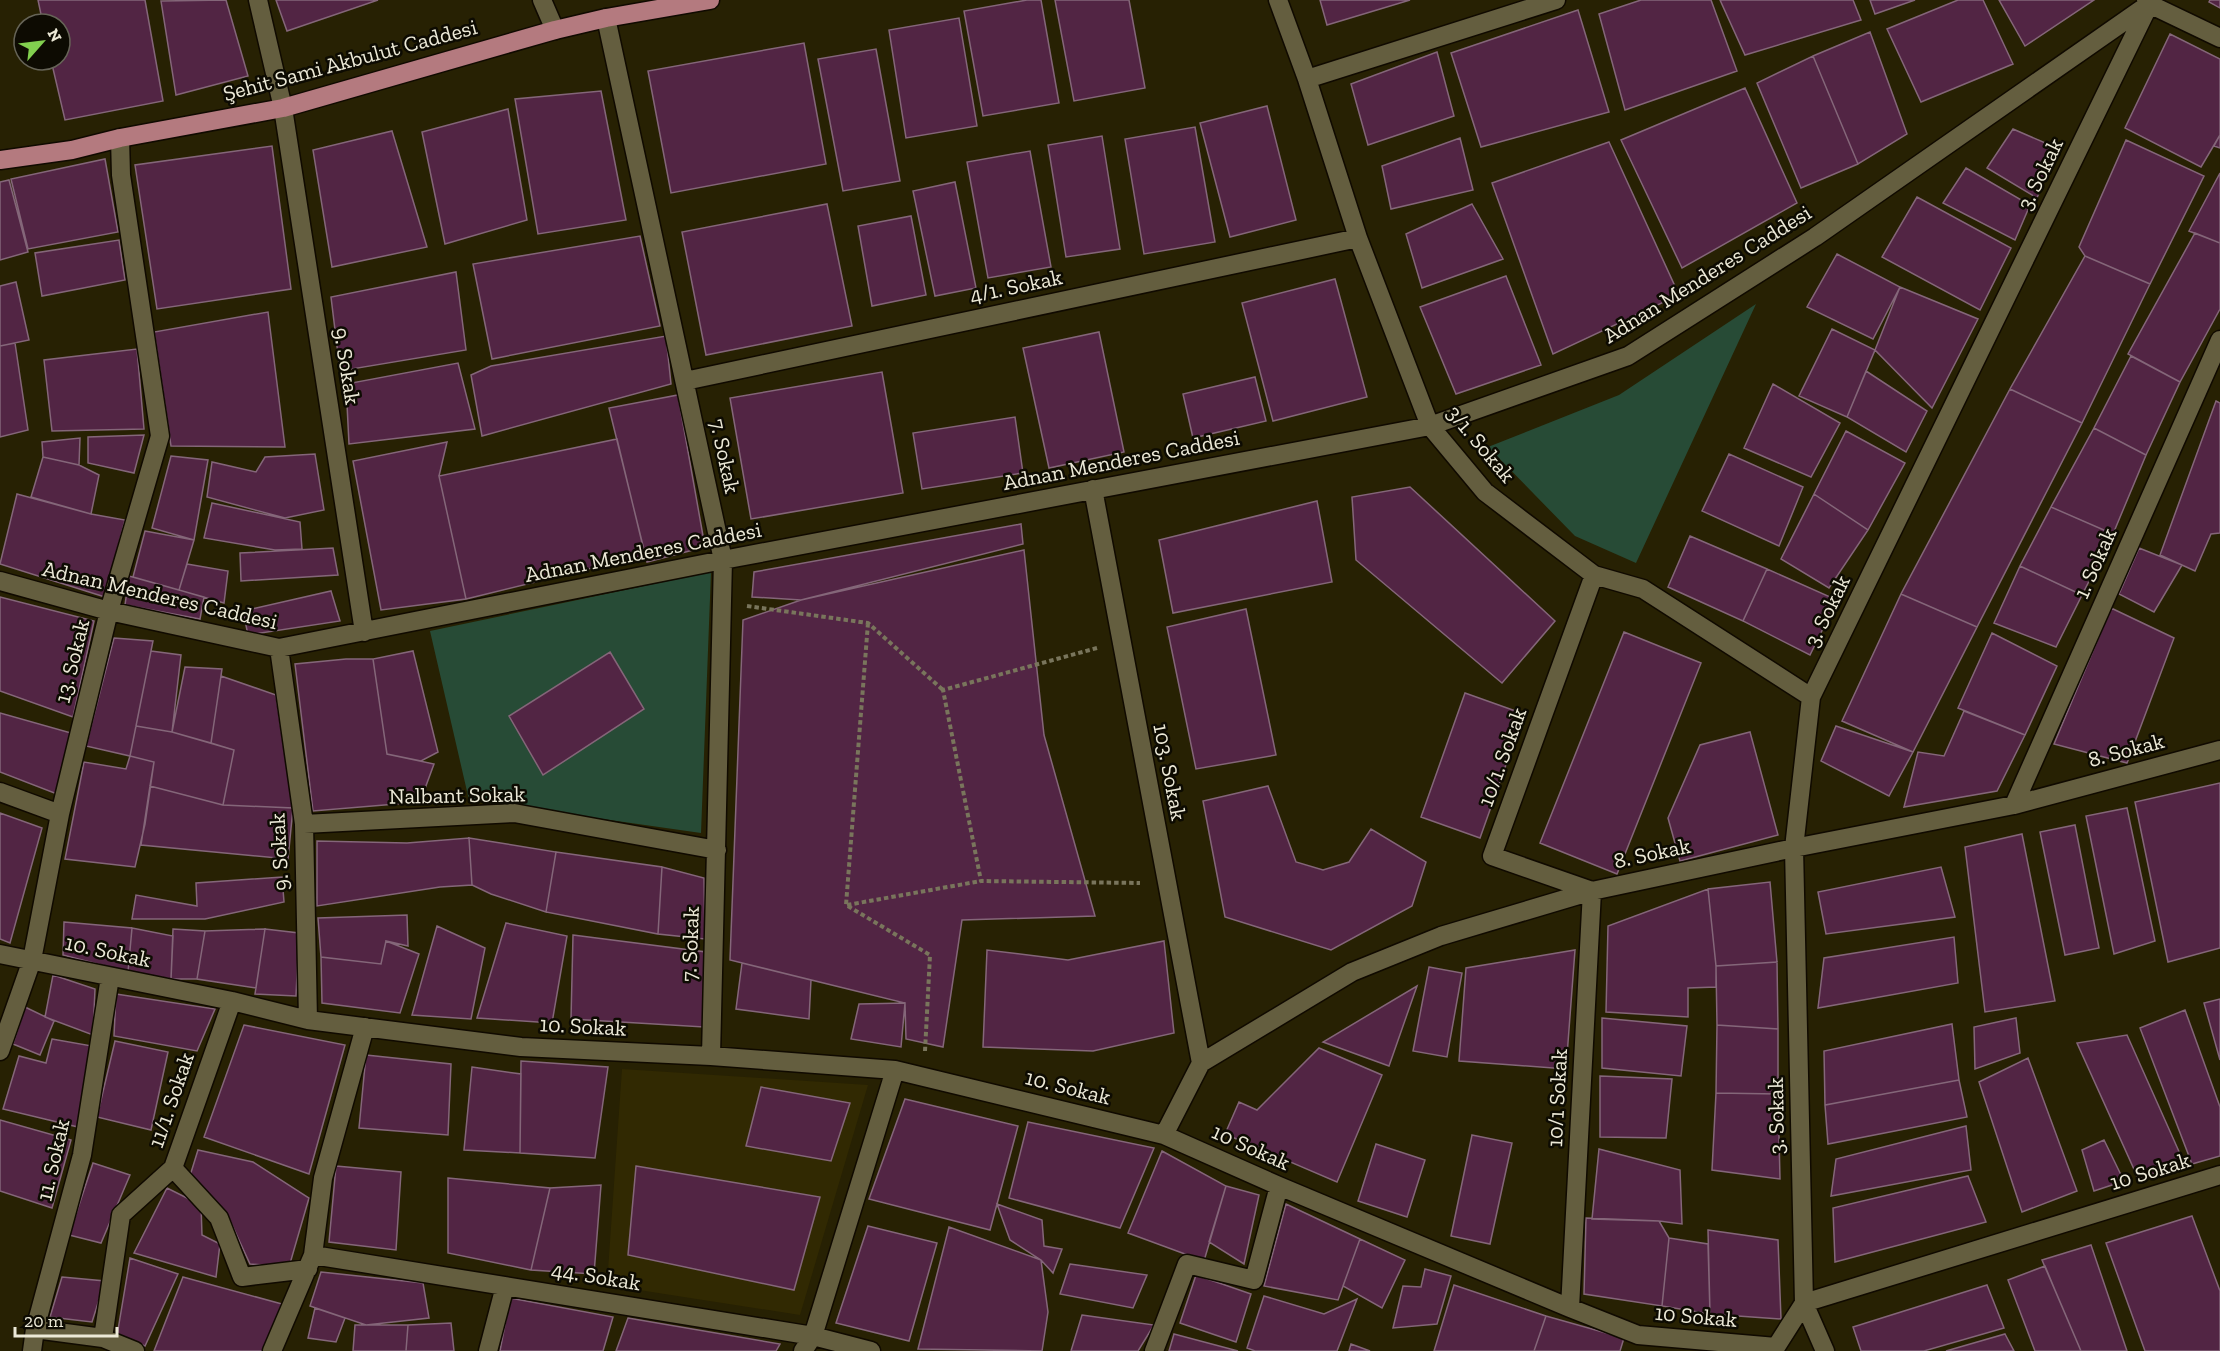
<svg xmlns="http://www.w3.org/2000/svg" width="2220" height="1351" viewBox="0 0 2220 1351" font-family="'Zilla Slab',serif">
  <rect width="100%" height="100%" fill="#272103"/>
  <path fill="#312902" d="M622 1069 868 1085 800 1315 607 1285Z"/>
  <path fill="#274b36" d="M1756 304 1636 563 1575 536 1488 447 1619 395Z
    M711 572 701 833 469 800 430 631Z"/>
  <path fill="#522544" stroke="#846679" stroke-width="1.5" d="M38 0H145L163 101 65 120 51 60H60V24H43Z
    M226 0 248 76 176 95 161 1Z
    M276 0H378L287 31Z
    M1027 0H1041L1059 103 983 116 964 11Z
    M1055 0H1129L1145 88 1074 101Z
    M1320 0H1410L1327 25Z
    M1641 0H1711L1737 71 1625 110 1599 14Z
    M1720 0H1853L1861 20 1745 55Z
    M1870 0H1915L1875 14Z
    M1958 0H1983L2013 64 1921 102 1887 29Z
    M1999 0H2094L2025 46Z
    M2210 0H2220V8L2209 2Z
    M1578 10 1609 112 1481 147 1451 53Z
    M959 18 977 126 906 138 889 30Z
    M1870 32 1907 134 1858 164 1813 56Z
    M2170 34 2220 59V135L2201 167 2125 128Z
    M804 43 826 164 671 193 648 71Z
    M876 49 900 181 843 191 818 59Z
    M1437 52 1454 116 1368 145 1351 84Z
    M1813 56 1858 164 1801 188 1757 83Z
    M1745 88 1797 203 1682 268 1621 140Z
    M601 91 626 220 538 234 515 99Z
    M1267 106 1296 220 1230 237 1200 123Z
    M508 109 527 220 445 244 422 132Z
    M1195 127 1215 242 1144 254 1125 139Z
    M2013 129 2057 148 2037 198 1987 168Z
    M392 131 427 247 332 267 313 150Z
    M2220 135V148L2214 146Z
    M1102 136 1120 249 1066 257 1048 145Z
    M1460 138 1473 190 1391 209 1382 166Z
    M2126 140 2204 176 2150 284 2085 256 2079 247Z
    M1609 142 1679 295 1553 354 1492 183Z
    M272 146 291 289 157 309 135 165Z
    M1030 151 1051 267 988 278 967 162Z
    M105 159 118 232 28 249 11 179Z
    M1966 168 2030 205 2015 240 1943 203Z
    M2220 173V243L2189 231Z
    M9 180 28 252 0 260V182Z
    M955 182 976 288 935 296 913 191Z
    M1917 197 2011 248 1980 310 1882 257Z
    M827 204 852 326 706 355 682 232Z
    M1472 204 1503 259 1422 288 1406 234Z
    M911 216 926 295 872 306 858 226Z
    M2195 233 2220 243V309L2180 382 2128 354Z
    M640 236 660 326 492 359 473 264Z
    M119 240 125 280 42 296 35 253Z
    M1837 254 1900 287 1873 339 1807 307Z
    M2085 256 2150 284 2082 423 2010 389Z
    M456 272 466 350 340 371 331 297Z
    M1506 276 1541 365 1456 394 1420 307Z
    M1335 279 1367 397 1273 421 1242 303Z
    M16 282 29 340 0 346V286Z
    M1900 287 1978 319 1932 408 1875 350Z
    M268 312 285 447 171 446 154 332Z
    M1832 329 1875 350 1847 417 1799 396Z
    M1099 332 1124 452 1049 468 1023 348Z
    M666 336 671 384 482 436 471 375 491 366Z
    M15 343 28 430 0 437V346Z
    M137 349 144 429 52 431 44 360Z
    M2131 356 2180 382 2146 455 2094 428Z
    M458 363 475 429 349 444 346 384Z
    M1866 371 1927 411 1906 452 1847 417Z
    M882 372 903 493 751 519 730 398Z
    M1255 377 1266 421 1193 438 1183 394Z
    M1773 384 1840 423 1811 477 1744 448Z
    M2010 389 2082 423 1977 627 1901 594Z
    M678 395 705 547 647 562 609 408Z
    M2216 401 2220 403V533L2211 534 2195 571 2160 555Z
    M1015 417 1023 473 922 489 913 433Z
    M2094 428 2146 455 2113 534 2051 507Z
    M1846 431 1905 463 1868 530 1814 494Z
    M144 435 134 473 88 463V437Z
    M80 438 79 465 43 457 42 442Z
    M617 439 645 555 466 599 439 476Z
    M447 442 439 476 466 599 381 610 353 461Z
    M315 454 324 510 285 518 207 497 212 462 256 472 265 457Z
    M1729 454 1803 487 1779 546 1702 511Z
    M171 456 208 460 194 540 152 528Z
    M43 457 79 465 99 475 91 514 31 497Z
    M1410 487 1555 621 1502 683 1356 560 1352 497Z
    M17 494 91 514 125 520 105 597 0 564Z
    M1814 494 1868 530 1829 588 1781 559Z
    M1317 501 1332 582 1173 613 1159 540Z
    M212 503 300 522 302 549 275 550 204 538Z
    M2051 507 2113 534 2082 595 2020 566Z
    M1021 524 1023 544 801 600 752 597 754 572Z
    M145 531 194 540 179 590 133 577Z
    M1690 536 1767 569 1743 621 1668 587Z
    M333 548 338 575 241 581 240 553Z
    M2139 548 2182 565 2154 612 2119 594Z
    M1024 550 1044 735 1095 916 962 920 943 1047 906 1039 905 1003 730 960 743 620 801 600Z
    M187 564 228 571 224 603 179 590Z
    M2020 566 2082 595 2056 647 1994 623Z
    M1767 569 1837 600 1810 655 1743 621Z
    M129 576 204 597 200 619 125 605Z
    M331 591 340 621 248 635 243 611Z
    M1901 594 1977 627 1913 752 1842 721Z
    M0 597 94 621 73 717 0 691Z
    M2111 608 2174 638 2127 763 2054 744Z
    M1246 609 1276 755 1196 769 1167 627Z
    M1624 632 1701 663 1617 874 1540 843Z
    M1992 633 2057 666 2025 735 1958 708Z
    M114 638 153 641 130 756 86 746Z
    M151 651 181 655 172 732 136 726Z
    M413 651 438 752 421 761 387 754 373 659Z
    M610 652 644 709 543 775 509 716Z
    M346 659H373L387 754 434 764 420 802 313 811 295 664Z
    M185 667 222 669 211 743 172 732Z
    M221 676 276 695 293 808 223 805 234 750 211 743Z
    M1465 693 1524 714 1480 838 1421 817Z
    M1964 711 2025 735 1997 791 1904 807 1918 752 1944 756Z
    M0 713 71 733 57 794 0 772Z
    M136 726 172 732 234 750 223 805 150 786 154 762 130 756Z
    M1836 726 1913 752 1889 796 1821 761Z
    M1750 732 1778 835 1680 861 1668 818 1700 745Z
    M130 756 154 762 145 824 135 867 65 859 84 762 126 769Z
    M2220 783V948L2168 962 2135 802Z
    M150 786 223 805 293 808 288 859 141 845Z
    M1268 786 1296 862 1323 870 1349 862 1371 829 1426 862 1412 906 1331 950 1225 917 1203 801Z
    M2127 808 2155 941 2114 954 2086 816Z
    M0 813 42 828 10 943 0 939Z
    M2075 825 2099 948 2065 955 2040 832Z
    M2022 834 2055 1001 1985 1012 1965 847Z
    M469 838 472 885 440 887 317 906V841L407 843Z
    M469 838 556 852 546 912 491 894 472 885Z
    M556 852 662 867 658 934 546 912Z
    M662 867 704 878 705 939 658 934Z
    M1941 867 1955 917 1826 934 1818 892Z
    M282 877 284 902 205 919H132L136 895 197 906 196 883Z
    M1770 882 1777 962 1716 966 1708 889Z
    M1708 889 1716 966V987L1688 988V1017L1606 1012 1608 926Z
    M407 915 408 946 386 941 381 964 321 957 318 918Z
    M64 922 132 928 128 972 63 955Z
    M506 923 567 936 552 1023 477 1018Z
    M437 926 485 948 471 1019 412 1015Z
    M132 928 173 936 171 979 128 972Z
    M173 929 205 931 197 979H171Z
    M265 929 299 933 296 996 255 994Z
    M265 929 256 988 197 979 205 931Z
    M573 935 706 952 704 1027 571 1019Z
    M1954 937 1958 983 1818 1008 1824 958Z
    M386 941 419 954 400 1013 322 1003 321 957 381 964Z
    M1164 941 1174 1033 1093 1051 983 1047 987 950 1068 960Z
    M1575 950 1566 1069 1459 1061 1466 968Z
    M1777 962 1778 1029 1717 1025 1716 966Z
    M742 963 811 980 809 1019 736 1009Z
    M1429 967 1462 973 1447 1057 1413 1051Z
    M53 975 95 989 93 1035 45 1017Z
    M1417 986 1389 1066 1323 1042Z
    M116 994 215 1009 197 1051 114 1036Z
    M2220 999V1060L2204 1003Z
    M905 1003 901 1047 851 1039 859 1004Z
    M25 1007 54 1021 40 1055 13 1044Z
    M2185 1010 2220 1107V1156L2192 1164 2140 1028Z
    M1602 1018 1687 1026 1681 1076 1602 1068Z
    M2016 1018 2020 1053 1975 1069 1974 1027Z
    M1952 1024 1959 1080 1825 1105 1824 1051Z
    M244 1025 345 1045 309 1174 204 1137Z
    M1717 1025 1778 1029V1094L1716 1093Z
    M2127 1035 2185 1165 2138 1178 2077 1043Z
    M52 1039 92 1046 78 1127 3 1109 19 1056 46 1063Z
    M115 1041 168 1052 151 1130 97 1117Z
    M1319 1048 1382 1075 1337 1182 1225 1134 1239 1102 1257 1110Z
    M366 1055 451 1064 448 1135 359 1128Z
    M2028 1058 2077 1191 2022 1212 1979 1082Z
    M521 1061 608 1067 595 1158 520 1153Z
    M472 1067 521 1074 520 1153 464 1150Z
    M1600 1076 1672 1079 1666 1138 1600 1137Z
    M1959 1080 1967 1117 1828 1144 1825 1105Z
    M761 1087 850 1103 831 1161 746 1146Z
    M1716 1093 1778 1094 1780 1179 1712 1170Z
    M905 1099 1018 1126 990 1230 869 1199Z
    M0 1120 71 1140 52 1208 0 1191Z
    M1028 1122 1154 1148 1120 1228 1009 1198Z
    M1966 1126 1971 1170 1831 1196 1836 1159Z
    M1472 1135 1512 1143 1490 1244 1451 1236Z
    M2104 1140 2124 1181 2094 1191 2082 1150Z
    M1376 1144 1425 1160 1407 1217 1358 1201Z
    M1599 1149 1680 1170 1682 1224 1659 1221 1592 1219Z
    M198 1150 253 1162 309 1198 289 1267 250 1264 227 1214 189 1179Z
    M1162 1151 1226 1186 1204 1261 1128 1233Z
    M93 1163 130 1175 101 1243 69 1235Z
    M336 1166 401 1172 396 1250 329 1242Z
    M636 1166 820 1197 794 1290 628 1255Z
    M1968 1176 1986 1222 1835 1262 1833 1208Z
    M448 1178 550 1188 531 1270 448 1253Z
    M601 1185 594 1274 531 1270 550 1188Z
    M1226 1186 1259 1195 1244 1264 1209 1242Z
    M167 1188 201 1205 202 1235 220 1244 216 1277 134 1253Z
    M997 1204 1042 1220 1044 1246 1062 1249 1053 1273 1041 1260 1010 1240Z
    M1286 1204 1360 1239 1338 1300 1264 1286Z
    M2192 1216 2220 1291V1351H2145L2106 1243Z
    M1586 1218 1659 1221 1669 1238 1662 1306 1584 1294Z
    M868 1226 937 1243 909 1341 836 1323Z
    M949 1227 1041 1260 1048 1312 1042 1351 918 1349Z
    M1708 1230 1778 1240 1781 1319 1710 1314Z
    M1669 1238 1708 1244 1710 1314 1662 1306Z
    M1360 1239 1405 1260 1382 1308 1343 1286Z
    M2091 1245 2127 1351H2081L2042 1260Z
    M130 1258 178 1274 145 1346 117 1336Z
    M1070 1264 1147 1275 1133 1308 1060 1294Z
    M2045 1266 2055 1290 2081 1351H2035L2008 1280Z
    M1425 1269 1451 1276 1437 1324 1393 1328 1403 1286 1421 1287Z
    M321 1272 423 1283 429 1318 366 1325 310 1306Z
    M1196 1275 1251 1294 1236 1342 1180 1323Z
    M62 1277 105 1281 92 1322 50 1317Z
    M183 1277 282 1304 263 1351H154Z
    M1454 1285 1546 1316 1534 1351H1434Z
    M1987 1285 2004 1328 1924 1351H1861L1853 1327Z
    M1264 1296 1324 1314 1357 1299 1337 1351H1255L1247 1348Z
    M510 1298 613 1317 603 1351H500Z
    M315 1308 345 1318 336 1342 308 1338Z
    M1082 1315 1154 1325 1138 1351H1071Z
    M1546 1316 1624 1338 1620 1351H1534Z
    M628 1318 780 1344 776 1351H616Z
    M451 1323 454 1351H406L408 1325Z
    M355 1325H408L406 1351H353Z
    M1174 1334 1238 1351H1169Z
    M2005 1334 2014 1351H1946Z
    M1351 1344 1370 1351H1349Z"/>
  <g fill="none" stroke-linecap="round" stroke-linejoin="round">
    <g stroke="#100a00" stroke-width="21">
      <path id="minor" d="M258 0 283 108 364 632
        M542 0 555 30
        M1278 0 1307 79 1358 238 1430 426 1485 492 1594 575 1643 589 1811 697
        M2146 0 2149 4 2220 38
        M606 18 723 560 711 1056
        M1307 79 1556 0
        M685 381 1358 238
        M1093 489 1201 1063
        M0 581 109 611 279 648 723 560 1430 426 1628 356 1815 237 2149 4
        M279 648 304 824 308 1020
        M0 792 60 814
        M2014 805 2220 340
        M304 824 514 813 717 850
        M0 954 232 1001 308 1020 521 1047 711 1056 895 1070 1164 1135 1279 1186 1570 1308 1638 1335 1776 1347 1804 1303 2220 1175
        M0 1051 32 960 60 814 109 611 160 436 121 175 120 138
        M1164 1135 1201 1063 1352 972 1441 936 1592 891 1794 848 2014 805 2220 750
        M173 1168 219 1218 242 1277 308 1269
        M313 1255 813 1336 871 1351
        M1570 1308 1592 891 1492 856 1594 575
        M35 1329 103 1338 135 1351
        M103 1338 121 1215 173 1168 232 1001
        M32 1351 35 1329 82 1155 110 977
        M272 1351 313 1255 323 1178 365 1027
        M488 1351 505 1286
        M803 1351 813 1336 895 1070
        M1154 1351 1187 1264 1254 1280 1279 1186
        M1825 1351 1804 1303 1794 848 1811 697 2148 7"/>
    </g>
    <g stroke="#100a00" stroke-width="21">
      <path id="major" d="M0 160 72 150 120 138 283 108 555 30 606 18 710 0"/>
    </g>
    <path stroke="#79755c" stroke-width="4" stroke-dasharray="4.5 3" stroke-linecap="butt" d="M747 606 868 623 943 690
      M868 623 846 905 930 955 925 1051
      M1097 648 943 690 981 881 1140 883
      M847 905 981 881"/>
    <use href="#minor" stroke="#645e3f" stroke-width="18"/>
    <use href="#major" stroke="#b47a7f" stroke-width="18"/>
  </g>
  <g text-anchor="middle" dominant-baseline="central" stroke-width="5" stroke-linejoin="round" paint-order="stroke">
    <g font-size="22" fill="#ece9d7" stroke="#0d0b02">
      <text transform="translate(350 60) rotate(-15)">Şehit Sami Akbulut Caddesi</text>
      <text transform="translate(2040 174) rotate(-64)">3. Sokak</text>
      <text transform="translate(1707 274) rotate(-32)">Adnan Menderes Caddesi</text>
      <text transform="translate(1016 286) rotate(-12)">4/1. Sokak</text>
      <text transform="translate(347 366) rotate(81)">9. Sokak</text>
      <text transform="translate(1481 444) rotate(50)">3/1. Sokak</text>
      <text transform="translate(725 456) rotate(78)">7. Sokak</text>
      <text transform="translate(1121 460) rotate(-11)">Adnan Menderes Caddesi</text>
      <text transform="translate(643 552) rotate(-11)">Adnan Menderes Caddesi</text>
      <text transform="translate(2095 563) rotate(-66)">1. Sokak</text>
      <text transform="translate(160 595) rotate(13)">Adnan Menderes Caddesi</text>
      <text transform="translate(1827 611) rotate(-64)">3. Sokak</text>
      <text transform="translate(72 661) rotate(-76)">13. Sokak</text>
      <text transform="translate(2126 750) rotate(-15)">8. Sokak</text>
      <text transform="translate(1502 757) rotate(-70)">10/1. Sokak</text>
      <text transform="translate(1170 772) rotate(79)">103. Sokak</text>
      <text transform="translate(457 795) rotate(-1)">Nalbant Sokak</text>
      <text transform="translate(279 852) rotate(-93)">9. Sokak</text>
      <text transform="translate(1652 853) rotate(-12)">8. Sokak</text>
      <text transform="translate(690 944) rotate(-88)">7. Sokak</text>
      <text transform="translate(108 951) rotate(12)">10. Sokak</text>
      <text transform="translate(583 1026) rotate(3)">10. Sokak</text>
      <text transform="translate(1068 1087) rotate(14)">10. Sokak</text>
      <text transform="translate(1557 1098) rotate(-87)">10/1 Sokak</text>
      <text transform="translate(171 1100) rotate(-71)">11/1. Sokak</text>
      <text transform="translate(1776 1116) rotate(-91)">3. Sokak</text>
      <text transform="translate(1251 1147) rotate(24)">10 Sokak</text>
      <text transform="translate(53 1160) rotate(-77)">11. Sokak</text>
      <text transform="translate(2150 1171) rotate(-17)">10 Sokak</text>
      <text transform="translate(596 1276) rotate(9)">44. Sokak</text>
      <text transform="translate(1696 1316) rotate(5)">10 Sokak</text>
    </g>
  </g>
  <g transform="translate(42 42) rotate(62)"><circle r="28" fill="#0d0b02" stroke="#666457" stroke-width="1.5"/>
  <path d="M0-4.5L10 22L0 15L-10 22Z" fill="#82d04f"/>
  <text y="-9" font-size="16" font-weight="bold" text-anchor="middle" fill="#ece9d7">N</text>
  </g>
  <path d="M15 1327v9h102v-9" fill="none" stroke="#ece9d7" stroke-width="3"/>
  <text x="24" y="1327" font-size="18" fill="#ece9d7" stroke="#0d0b02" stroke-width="4.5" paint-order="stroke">20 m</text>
</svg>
